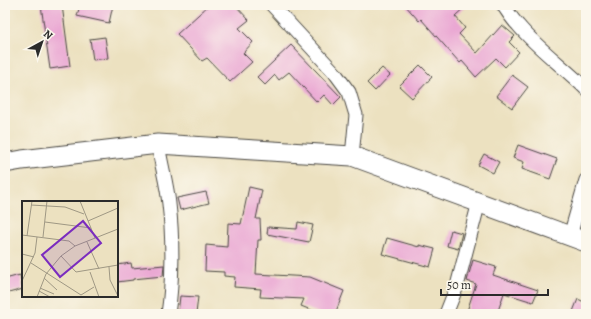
<svg xmlns="http://www.w3.org/2000/svg" width="591" height="319" viewBox="0 0 591 319" font-family="Alegreya,serif">
  <rect width="100%" height="100%" fill="#fbf7ec"/>
  <filter id="ink" filterUnits="userSpaceOnUse"><feTurbulence type="fractalNoise" baseFrequency=".025" numOctaves="2"/><feDisplacementMap in="SourceGraphic" scale="8" xChannelSelector="R" yChannelSelector="G"/><feConvolveMatrix kernelMatrix="1 2 1 2 8 2 1 2 1" color-interpolation-filters="sRGB"/></filter>
  <filter id="wash" filterUnits="userSpaceOnUse"><feTurbulence type="fractalNoise" baseFrequency=".012" numOctaves="4" result="noise"/><feDisplacementMap in="SourceGraphic" scale="16" xChannelSelector="R" yChannelSelector="G"/><feGaussianBlur stdDeviation="0.9" result="paint"/><feColorMatrix in="noise" values="0 0 0 0 0 0 0 0 0 0 0 0 0 0 0 0 0 1.4 0 .05"/><feComposite in="paint" operator="in"/></filter>
  <g filter="url(#wash)">
    <rect width="100%" height="100%" fill="#ece1c0"/>
    <g id="blocks">
      <path fill="#eaa7d3" d="M41 5H62L70 66 50 69Z
        M80 5H113L109 23 77 16Z
        M209 5H235L249 20 239 28 253 42 243 53 252 62 230 82 207 58 202 61 177 34Z
        M405 5H467L455 16 465 28 459 34 477 53 502 25 515 36 509 42 519 52 505 67 496 58 476 77 462 61 460 63 421 19 419 21Z
        M105 37 108 58 93 60 90 39Z
        M291 45 341 97 333 105 324 95 317 102 289 72 279 80 275 75 265 85 257 77Z
        M420 65 432 77 412 98 399 86Z
        M382 68 390 75 375 91 367 83Z
        M512 75 528 87 512 108 496 96Z
        M518 145 557 159 550 179 522 169 524 162 513 158Z
        M484 154 499 162 493 173 478 165Z
        M249 187 262 190 256 219H260L261 240H258L256 274 310 277 344 291 335 314H321L301 306 304 299 260 297 261 289 234 287 235 277 224 276V272L205 271 206 245 227 247 228 223 241 224Z
        M206 192 209 203 180 210 177 198Z
        M298 222 313 225 309 242 267 234 268 227 297 229Z
        M451 230 462 233 458 249 447 246Z
        M387 238 419 247V245L435 249 430 267 382 254Z
        M473 260 496 267 493 275 538 290 533 302 504 293 497 314H466L476 284 467 281Z
        M131 263 132 268 164 265 163 276 133 279V280L117 282V265Z
        M20 275 23 289 5 294V279Z
        M180 296 198 297 196 314H178Z
        M578 299 586 303V314H572Z"/>
    </g>
  </g>
  <g filter="url(#ink)">
    <use href="#blocks" fill-opacity="0" stroke="#484641" stroke-width="1"/>
    <g fill="none" stroke-linecap="round" stroke-linejoin="round">
      <g stroke="#484641" stroke-width="15">
        <path id="minor" d="M272 5 335 73 349 92 356 115 352 156
          M503 5C508 12 512 19 518 25 538 49 564 67 586 89
          M158 144C161 164 167 184 169 204 173 237 173 281 168 314
          M570 236 586 180
          M446 314 457 286 479 202"/>
      </g>
      <g stroke="#484641" stroke-width="21">
        <path id="secondary" d="M5 163 22 160 158 144 352 156 586 242"/>
      </g>
      <use href="#minor" stroke="#fff" stroke-width="13"/>
      <use href="#secondary" stroke="#fff" stroke-width="19"/>
    </g>
  </g>
  <g transform="translate(22 201)">
    <rect width="96" height="96" fill="#ece1c0"/>
    <path fill="none" stroke="#9f9884" stroke-width="1" d="M58 0 73 37M9 4 43 6 62 13M66 20 96 7M23 21 69 27M0 34 47 40 53 45M5 35 10 0M21 36 25 0M65 41 77 68M0 53 12 56M39 55 54 71 96 64M9 62 59 94 72 86M87 66 88 79 96 95M68 71 77 96M22 77 35 89M0 80 13 52 15 36M18 87 32 93M17 90 28 96M15 96 24 73 39 55 53 45 96 28"/>
    <path fill="#7b2cbf" fill-opacity="0.15" stroke="#7b2cbf" stroke-width="2" d="M61 20 79 42 38 76 20 54Z"/>
    <rect width="96" height="96" fill="none" stroke="#2b2b2b" stroke-width="2"/>
  </g>
  <rect width="591" height="319" fill="none" stroke="#fbf7ec" stroke-width="20"/>
  <g transform="translate(42 42) rotate(40)" stroke="#fbf7ec" stroke-width="3" paint-order="stroke">
  <path d="M0-3L7 15L0 10L-7 15Z" fill="#2b2b2b"/>
  <text y="-6" font-size="11" font-weight="bold" text-anchor="middle" fill="#2b2b2b">N</text>
  </g>
  <path d="M441 289v6h107v-6" fill="none" stroke="#2b2b2b" stroke-width="2"/>
  <text x="447" y="289" font-size="12" fill="#2b2b2b" stroke="#fbf7ec" stroke-width="3" paint-order="stroke">50 m</text>
</svg>
